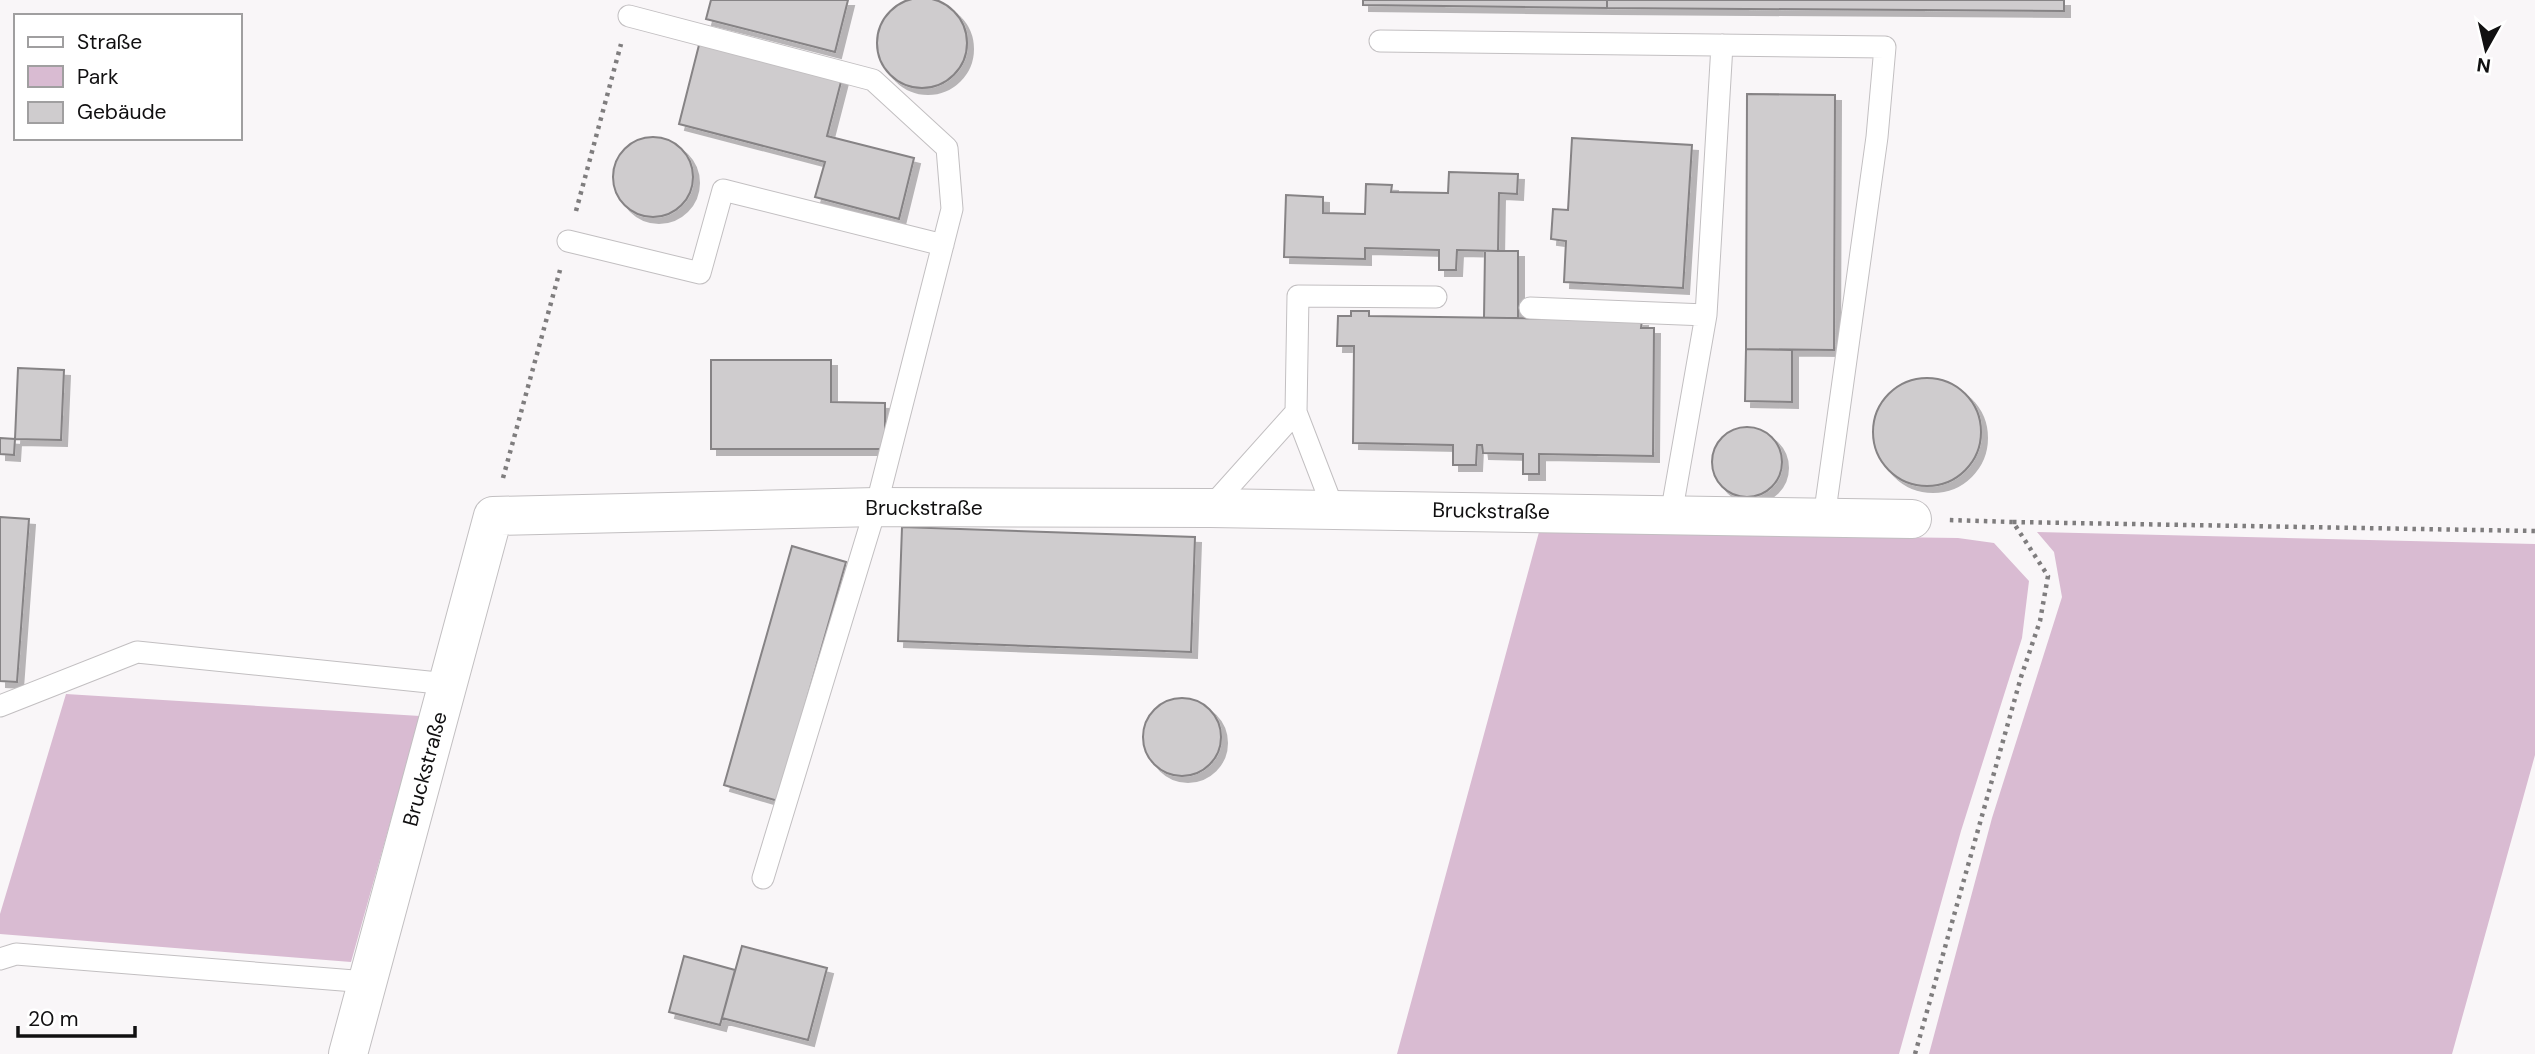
<svg xmlns="http://www.w3.org/2000/svg" width="2535" height="1054" viewBox="0 0 2535 1054" font-family="'DM Sans',sans-serif">
  <defs>
    <filter id="shadow"><feDropShadow dx="6" dy="6" stdDeviation="0" flood-color="#0004"/></filter>
  </defs>
  <rect width="100%" height="100%" fill="#f9f6f8"/>
  <path fill="#d9bbd2" d="M1539 532 1958 538 1994 543 2029 581 2022 638 1961 831 1899 1054H1397Z
    M2037 532 2535 544V755L2452 1054H1929L1992 818 2062 597 2054 552Z
    M66 694 420 716 351 962 0 934V914Z"/>
  <path fill="#cfccce" stroke="#868385" stroke-width="2" filter="url(#shadow)" d="M877 43a45 45 0 1 1 90 0a45 45 0 1 1-90 0Z
    M711 0H848L835 52 706 19Z
    M1363 0H1607V8L1363 5Z
    M1607 0H2064V11L1607 8Z
    M700 41 842 78 827 136 914 158 899 219 815 197 825 162 679 124Z
    M1747 94 1835 95 1834 350 1746 349Z
    M613 177a40 40 0 1 1 80 0a40 40 0 1 1-80 0Z
    M1572 138 1692 145 1683 288 1564 282 1566 241 1551 239 1553 209 1568 210Z
    M1449 172 1518 174 1517 194 1499 193 1498 251 1457 250 1456 270H1439V250L1365 248V259L1284 257 1286 195 1323 197V213L1365 214 1366 184 1392 185 1391 192 1448 193Z
    M1485 251H1518V318H1484Z
    M1351 311H1369V316L1642 320 1641 328H1654L1653 456 1539 454V474H1523V454L1483 453 1482 445H1477L1476 465H1453V445L1353 443 1354 346H1337L1338 316H1351Z
    M1746 349 1792 350V402L1745 401Z
    M711 360H831V402L885 403V449H711Z
    M18 368 64 370 61 440 15 439Z
    M1873 432a54 54 0 1 1 108 0a54 54 0 1 1-108 0Z
    M1712 462a35 35 0 1 1 70 0a35 35 0 1 1-70 0Z
    M0 438 15 439 14 455 0 454Z
    M0 517 29 519 17 682 0 681Z
    M902 527 1195 537 1191 652 898 641Z
    M792 546 846 562 778 801 724 785Z
    M1143 737a39 39 0 1 1 78 0a39 39 0 1 1-78 0Z
    M742 946 827 968 808 1040 722 1018Z
    M684 956 735 970 720 1025 669 1012Z"/>
  <g fill="none" stroke-linecap="round" stroke-linejoin="round">
    <g stroke="#c2bfc1" stroke-width="23">
      <path id="service" d="M629 16 873 80 947 148 952 209 876 507 763 878
        M1380 41 1885 47 1877 137 1824 518
        M568 241 700 273 723 190 943 245
        M1530 308 1706 315 1722 45
        M1296 412 1333 508
        M1210 508 1296 412 1298 296 1436 297
        M1671 515 1706 315
        M0 706 137 652 448 684
        M0 959 16 954 367 982"/>
    </g>
    <g stroke="#c2bfc1" stroke-width="40">
      <path id="minor" d="M348 1054 493 516 876 507 1210 508 1912 519"/>
    </g>
    <path stroke="#7f7d7e" stroke-width="4.5" stroke-dasharray="3.5 5" stroke-linecap="butt" d="M576 211 621 44
      M503 478 560 270
      M2013 522 2535 531
      M1915 1054 2021 677 2040 621 2048 576 2013 522 1948 520"/>
    <use href="#service" stroke="#fff" stroke-width="21"/>
    <use href="#minor" stroke="#fff" stroke-width="38"/>
  </g>
  <g text-anchor="middle" dominant-baseline="central" stroke-width="5" stroke-linejoin="round" paint-order="stroke">
    <g font-size="21" fill="#111011" stroke="#fff">
      <text x="924" y="508">Bruckstraße</text>
      <text transform="translate(1491 511) rotate(1)">Bruckstraße</text>
      <text transform="translate(425 769) rotate(-75)">Bruckstraße</text>
    </g>
  </g>
  <rect x="14" y="14" width="228" height="126" fill="#ffffff" stroke="#a09fa0" stroke-width="2"/>
  <rect x="28" y="37" width="35" height="10" fill="#ffffff" stroke="#a09fa0" stroke-width="2"/>
  <text x="77" y="49" font-size="21" fill="#111011">Straße</text>
  <rect x="28" y="66" width="35" height="21" fill="#d9bbd2" stroke="#a09fa0" stroke-width="2"/>
  <text x="77" y="84" font-size="21" fill="#111011">Park</text>
  <rect x="28" y="102" width="35" height="21" fill="#cfccce" stroke="#a09fa0" stroke-width="2"/>
  <text x="77" y="119" font-size="21" fill="#111011">Gebäude</text>
  <g transform="translate(2486 49) rotate(188)" stroke="#ffffff" stroke-width="5" paint-order="stroke">
  <path d="M0-5L12 26L0 18L-12 26Z" fill="#111011"/>
  <text y="-10" font-size="19" font-weight="bold" text-anchor="middle" fill="#111011">N</text>
  </g>
  <path d="M18 1026v10h117v-10" fill="none" stroke="#111011" stroke-width="3.5"/>
  <text x="28" y="1026" font-size="21" fill="#111011" stroke="#ffffff" stroke-width="5" paint-order="stroke">20 m</text>
</svg>
